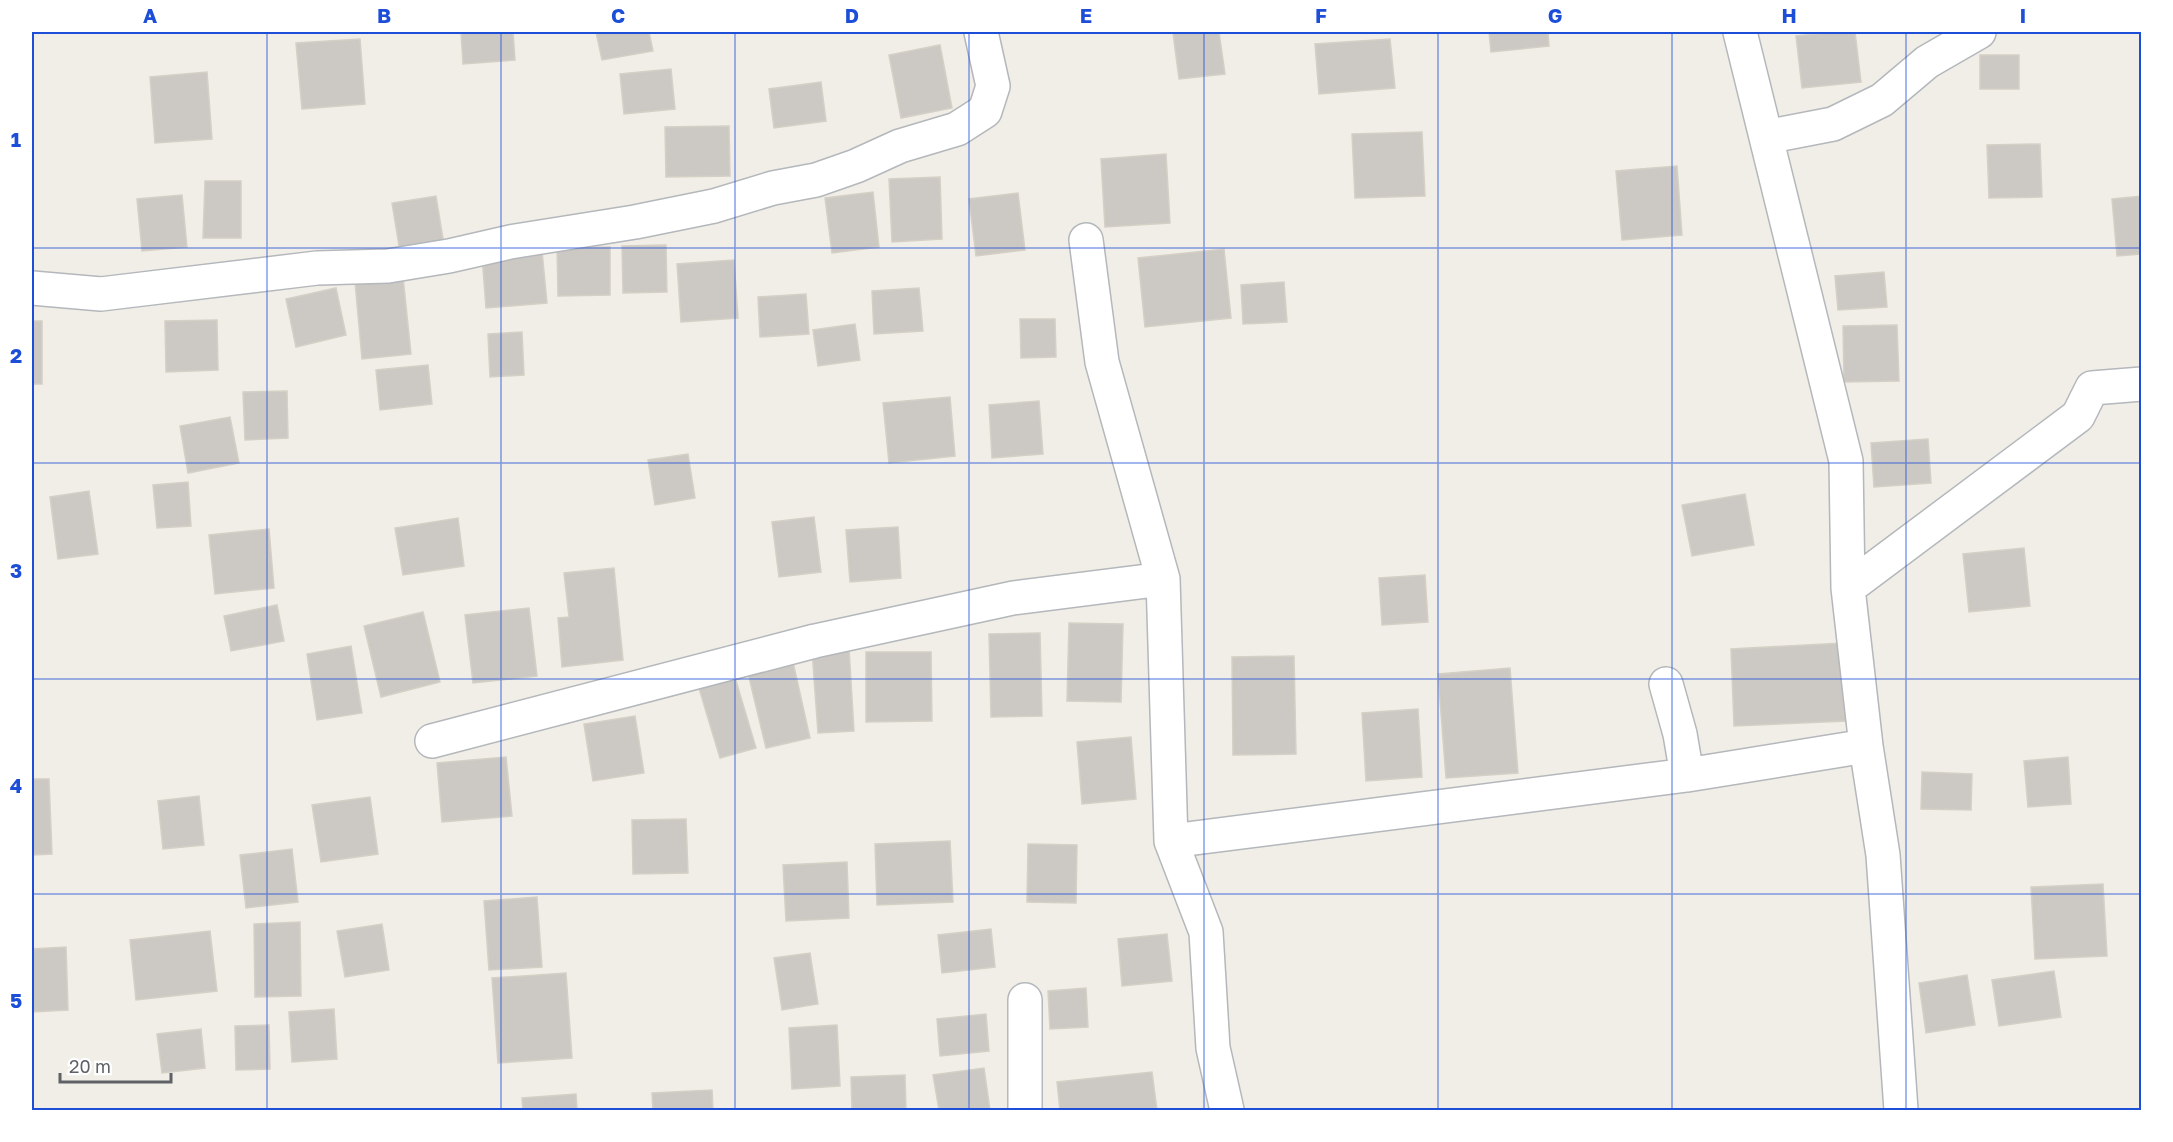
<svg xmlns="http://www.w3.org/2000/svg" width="2173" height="1142" viewBox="0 0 2173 1142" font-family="'Golos Text',sans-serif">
  <rect width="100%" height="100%" fill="#f0eee7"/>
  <path fill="#ccc9c4" stroke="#d5d0c5" stroke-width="1.5" d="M461 32H513L515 60 463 64Z
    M596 32H649L653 51 602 60Z
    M1189 32H1219L1225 74 1179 79 1173 33Z
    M1489 32H1548L1549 46 1491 52Z
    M1836 32H1855L1861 82 1802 88 1796 36Z
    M360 39 365 104 302 109 296 43Z
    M1390 39 1395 88 1319 94 1315 44Z
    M940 45 952 108 901 118 889 55Z
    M1980 55H2019V89H1980Z
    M671 69 675 109 624 114 620 74Z
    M207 72 212 139 155 143 150 77Z
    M821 82 826 121 774 128 769 89Z
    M729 126 730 176 666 177 665 127Z
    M1422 132 1425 196 1355 198 1352 134Z
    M2040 144 2042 197 1989 198 1987 145Z
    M1166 154 1170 223 1105 227 1101 159Z
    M1677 166 1682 235 1622 240 1616 171Z
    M940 177 942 239 892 242 889 179Z
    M205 181H241V238H203Z
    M873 192 879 247 832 253 825 198Z
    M1018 193 1025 250 976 256 969 199Z
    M182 195 187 247 142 251 137 199Z
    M436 196 444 245 400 252 392 203Z
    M2142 196V254L2117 256 2112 199Z
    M666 245 667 292 623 293 622 246Z
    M610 247V295L558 296 557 248Z
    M1224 249 1231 318 1145 327 1138 258Z
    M542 251 547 303 486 308 482 256Z
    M734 260 738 318 681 322 677 264Z
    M1884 272 1887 307 1838 310 1835 276Z
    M403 277 411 354 362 359 355 282Z
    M1284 282 1287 322 1243 324 1241 285Z
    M336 288 346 335 296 347 286 299Z
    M919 288 923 331 874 334 872 291Z
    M806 294 809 334 760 337 758 297Z
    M1020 319H1055L1056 357 1021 358Z
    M217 320 218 370 166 372 165 321Z
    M32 321H42V384H32Z
    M855 324 860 360 818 366 813 330Z
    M1897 325 1899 381 1844 382 1843 326Z
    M522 332 524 375 490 377 488 334Z
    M428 365 432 404 380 410 376 370Z
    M287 391 288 438 245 440 243 392Z
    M950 397 955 456 889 463 883 403Z
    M1039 401 1043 454 992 458 989 405Z
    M230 417 239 463 188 473 180 426Z
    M1928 439 1931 483 1874 487 1871 443Z
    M688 454 695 498 655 505 648 460Z
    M188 482 191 526 157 528 153 485Z
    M89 491 98 554 58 559 50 497Z
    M1745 494 1754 545 1692 556 1682 505Z
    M814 517 821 572 779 577 772 522Z
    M458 518 464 566 403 575 395 528Z
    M898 527 901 578 850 582 846 530Z
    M269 529 274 588 215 594 209 535Z
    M2024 548 2030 606 1969 612 1963 554Z
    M614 568 623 660 562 667 558 618 569 617 564 573Z
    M1425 575 1428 622 1382 625 1379 578Z
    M277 605 284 641 231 651 224 616Z
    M529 608 537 676 473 683 465 615Z
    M423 612 440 682 381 697 364 626Z
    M1069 623 1123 624 1121 702 1067 701Z
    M1040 633 1042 716 991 717 989 634Z
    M1843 643 1847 721 1734 726 1731 649Z
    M351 646 362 713 317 720 307 654Z
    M849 648 854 731 818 733 812 650Z
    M866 652H931L932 721 866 722Z
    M1294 656 1296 754 1233 755 1232 657Z
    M793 662 810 738 766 748 748 673Z
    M1510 668 1518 773 1446 778 1438 674Z
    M734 674 756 748 720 758 698 685Z
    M1418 709 1422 777 1366 781 1362 713Z
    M635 716 644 773 593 781 584 724Z
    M1131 737 1136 799 1082 804 1077 742Z
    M506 757 512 816 442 822 437 763Z
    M2068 757 2071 804 2028 807 2024 761Z
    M1922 772 1972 774 1971 810 1921 809Z
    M32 779H49L52 854 32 855Z
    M199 796 204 845 163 849 158 801Z
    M370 797 378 854 321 862 312 805Z
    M686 819 688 873 633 874 632 820Z
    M950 841 953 902 877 905 875 844Z
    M1028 844 1077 845 1076 903 1027 902Z
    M292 849 298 902 246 908 240 855Z
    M847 862 849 918 786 921 783 865Z
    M2103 884 2107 956 2035 959 2031 887Z
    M537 897 542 967 489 970 484 901Z
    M300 922 301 996 255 997 254 924Z
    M382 924 389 970 345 977 337 931Z
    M991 929 995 967 942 973 938 935Z
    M210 931 217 991 136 1000 130 940Z
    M1167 934 1172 981 1122 986 1118 939Z
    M66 947 68 1010 32 1012V949Z
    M810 953 818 1004 782 1010 774 958Z
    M2054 971 2061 1017 1999 1026 1992 980Z
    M566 973 572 1058 498 1063 492 978Z
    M1967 975 1975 1025 1926 1033 1919 983Z
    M1086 988 1088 1027 1050 1029 1048 991Z
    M334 1009 337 1059 292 1062 289 1012Z
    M986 1014 989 1051 940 1056 937 1019Z
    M269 1025 270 1069 236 1070 235 1026Z
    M837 1025 840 1086 792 1089 789 1028Z
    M201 1029 205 1068 162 1073 157 1034Z
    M984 1068 990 1110H939L933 1075Z
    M1152 1072 1157 1110H1060L1057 1082Z
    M905 1075 906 1110H852L851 1077Z
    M712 1090 713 1110H653L652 1093Z
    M576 1094 577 1110H523L522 1098Z"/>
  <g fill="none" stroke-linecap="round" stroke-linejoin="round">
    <g stroke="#b4b7bb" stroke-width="36">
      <path id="street" d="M1740 32 1846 461 1848 588
        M1766 137 1833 124 1882 100 1927 62 1979 32
        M1086 240 1102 362 1163 579 1171 841 1206 932 1213 1048 1227 1110
        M32 288 101 294 317 268 388 266 449 256 510 242 635 222 714 206 773 188 816 180 856 166 900 146 957 129 985 111 993 86 981 32
        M1666 684 1680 734 1687 775 1866 746 1848 588 2078 416 2092 388 2142 384
        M432 741 815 641 1013 598 1163 579
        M1866 746 1883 855 1901 1110
        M1171 841 1687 775
        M1025 1110V1000"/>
    </g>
    <use href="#street" stroke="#fff" stroke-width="33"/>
  </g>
  <path fill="none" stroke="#1d4ed8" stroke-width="1.5" stroke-opacity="0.55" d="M267 32V1110M501 32V1110M735 32V1110M969 32V1110M1204 32V1110M1438 32V1110M1672 32V1110M1906 32V1110M32 248H2142M32 463H2142M32 679H2142M32 894H2142"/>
  <rect width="2173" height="1142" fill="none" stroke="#ffffff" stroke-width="66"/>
  <path d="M60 1073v9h111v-9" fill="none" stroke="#5e6267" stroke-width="3"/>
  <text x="69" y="1073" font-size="18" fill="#5e6267" stroke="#ffffff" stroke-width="4.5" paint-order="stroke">20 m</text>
  <rect x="33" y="33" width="2107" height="1076" fill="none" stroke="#1d4ed8" stroke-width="2"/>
  <g font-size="20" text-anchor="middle" font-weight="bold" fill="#1d4ed8">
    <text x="150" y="23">A</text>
    <text x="384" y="23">B</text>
    <text x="618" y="23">C</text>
    <text x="852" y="23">D</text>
    <text x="1086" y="23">E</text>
    <text x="1321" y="23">F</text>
    <text x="1555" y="23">G</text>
    <text x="1789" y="23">H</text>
    <text x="2023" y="23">I</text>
    <text x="16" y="147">1</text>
    <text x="16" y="363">2</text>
    <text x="16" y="578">3</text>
    <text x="16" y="793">4</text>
    <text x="16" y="1008">5</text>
  </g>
</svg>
